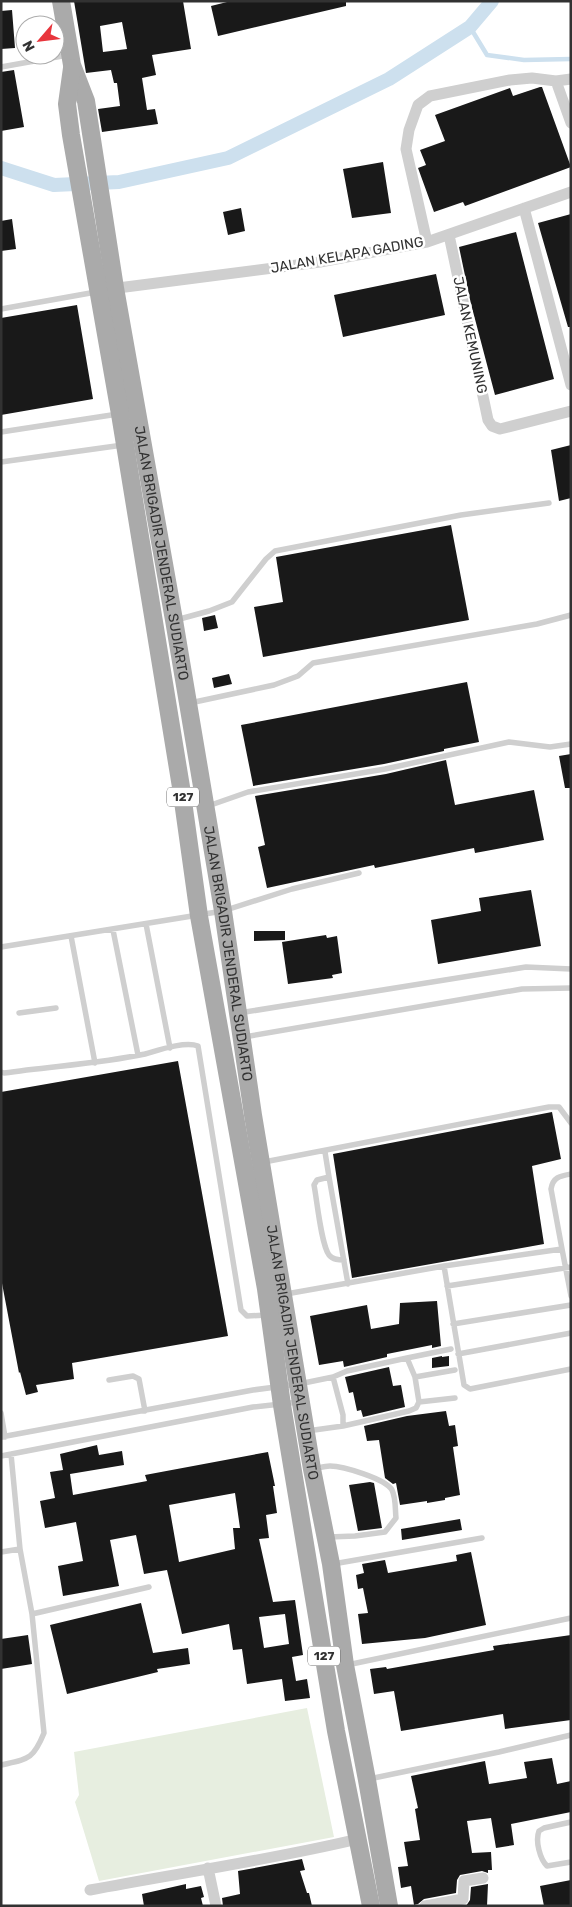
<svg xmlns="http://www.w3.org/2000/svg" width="572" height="1907" viewBox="0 0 572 1907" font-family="Rubik,sans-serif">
  <rect width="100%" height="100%" fill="#fff"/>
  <path fill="#e7eee0" d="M307 1708 334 1837 99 1881 75 1802 79 1795 74 1752Z"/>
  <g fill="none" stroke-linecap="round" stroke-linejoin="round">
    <path stroke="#cde0ee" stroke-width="4.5" d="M470 27 487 55 524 60 571 59"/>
    <path stroke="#cde0ee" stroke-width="14" d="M1 168 54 185 119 182 228 158 389 79 470 27 492 1"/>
  </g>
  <path fill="#191919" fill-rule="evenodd" d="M74 1H183L191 49 152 55 156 75 142 78 147 110 155 109 158 124 102 132 98 109 120 106 117 83H114L111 70 86 73ZM122 22 127 49 103 52 100 26Z
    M231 1H346V6L218 36 211 6Z
    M12 10 15 48 1 49V11Z
    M14 70 24 127 1 131V72Z
    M540 87H542L571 167 465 206 463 202 434 212 418 168 426 165 420 150 445 141 435 115 510 88 513 96Z
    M383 162 391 213 352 218 343 169Z
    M241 208 245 231 228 235 223 212Z
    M571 214V327H568L538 223Z
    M12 219 16 249 1 251V221Z
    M516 232 554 379 495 395 471 304 459 247Z
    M436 274 445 315 343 337 334 295Z
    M77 305 93 399 1 415V318Z
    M571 445V498L559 501 551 450Z
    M451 525 469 620 263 657 254 607 283 602 276 557Z
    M215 615 218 628 204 631 202 618Z
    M229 674 232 684 214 688 212 678Z
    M467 682 479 742 444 749V751L384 764 253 786V785L241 725Z
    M571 754V788H565L559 756Z
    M446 760 455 805 534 790 544 840 475 853 474 848 375 868 374 865 267 888 258 847 265 845 255 796 386 774Z
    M531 890 541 946 438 964 431 920 481 911 479 898Z
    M254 931H285V940L254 941Z
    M326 935 327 938 337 936 342 973 332 975 333 978 288 984 282 942Z
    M178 1061 228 1336 72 1363 74 1379 36 1385 38 1392 26 1395 20 1372 19 1373 1 1278V1092Z
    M552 1112 561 1159 532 1166 544 1244 352 1278 333 1154Z
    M437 1301 441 1346 432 1348V1345L387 1354V1357L344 1367 343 1361 319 1365 310 1316 367 1305 371 1329 399 1324 400 1303Z
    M442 1356V1357L449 1356V1366L432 1368V1358Z
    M389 1367 393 1386 401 1385 405 1407 363 1417 361 1410 357 1411 353 1392 349 1393 345 1377Z
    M446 1411 449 1426 455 1425 458 1446 453 1447 460 1495 445 1498V1500L427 1503V1501L400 1505 396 1483 393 1484 385 1478 379 1440 367 1441 364 1426 407 1416Z
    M97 1445 99 1455 122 1451 124 1465 70 1474 73 1495 147 1481 145 1475 268 1452 275 1486H273L277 1513 266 1515 269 1538 259 1539 273 1602 295 1600 303 1655 292 1657 296 1681 307 1679 310 1698 285 1701 282 1679 247 1684 242 1649 233 1650 229 1624 182 1634 167 1570 144 1574 136 1535 110 1540 119 1586 63 1596 58 1566 83 1561 76 1522 45 1528 40 1501 55 1498 50 1472 63 1470 60 1454ZM235 1493 240 1528H233L235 1549 179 1562 169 1505ZM285 1614 289 1644 264 1648 259 1617Z
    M370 1482 374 1483 382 1528 358 1531 349 1485Z
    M460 1519 462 1530 402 1540 401 1529Z
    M471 1552 486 1625 425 1638 362 1644 358 1614 368 1613 363 1588 358 1589 356 1575 364 1573 362 1564 385 1560 388 1573 457 1561 456 1555Z
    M141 1603 153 1653 188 1648 190 1664 157 1669 158 1672 67 1694 50 1625Z
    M28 1635 32 1664 1 1669V1639Z
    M571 1635V1720L505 1729 503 1714 401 1731 394 1691 374 1694 370 1669 386 1667 387 1669 494 1650 493 1646Z
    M552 1758 557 1784 571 1781V1812L511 1824 514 1845 496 1848 491 1818 467 1821 472 1853 491 1852 492 1870H488V1873L482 1871 460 1875 457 1880 456 1893 424 1899 418 1904 414 1905 411 1886 401 1888 398 1867 408 1866 404 1842 420 1840 415 1809 418 1808 411 1776 485 1761 489 1784 527 1778 524 1762Z
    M302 1859 305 1870 300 1871 307 1893H309L312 1906H223L222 1898 240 1894 238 1871Z
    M571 1880V1906H544L540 1886Z
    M186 1884V1889L201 1886 204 1897 201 1898 203 1906H144L142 1894Z
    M488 1884 487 1906H466L470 1900 471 1887Z"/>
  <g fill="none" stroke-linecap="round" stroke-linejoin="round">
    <path stroke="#cfcfcf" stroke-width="5.5" d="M1 67 68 55
      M1 309 96 292
      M1 432 118 414
      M1 462 123 445
      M176 620 209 611 232 602 266 559 275 551 461 515 549 503
      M190 703 274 685 298 676 313 663 537 624 571 615
      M208 806 248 792 385 769 509 742 550 747 571 744
      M146 924 170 1048
      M113 930 138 1055
      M71 936 95 1063
      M1 947 223 911 292 889 359 873
      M19 1013 56 1008
      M239 1013 526 967 571 969
      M244 1037 522 989 571 988
      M1 1072 4 1073C51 1066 98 1064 145 1054 159 1050 185 1041 198 1046L241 1310 247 1316 267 1315
      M325 1152 329 1177
      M264 1162 549 1107H559L571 1123
      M562 1249 571 1296
      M344 1260C339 1260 333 1260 329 1255 321 1244 317 1200 314 1185L317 1180 329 1177 348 1284
      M444 1266 464 1385 470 1389 571 1369
      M447 1286 571 1267
      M286 1294 444 1266 562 1249 551 1189C553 1177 560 1176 571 1174
      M453 1324 571 1305
      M458 1354 571 1333
      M407 1358 451 1349
      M333 1377 347 1371 407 1358 415 1377 419 1402 416 1408 409 1411 343 1426
      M415 1377 455 1370
      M109 1380 133 1376 139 1379 145 1411
      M419 1402 455 1398
      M1 1413 5 1437
      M1 1437 253 1390 299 1384 333 1377 343 1415V1426L307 1431
      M1 1456 253 1407 299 1402
      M314 1469C319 1468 325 1466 330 1466 343 1466 386 1479 392 1490 396 1498 395 1509 396 1518L385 1532 355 1536 329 1537
      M1 1552 20 1549
      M333 1564 482 1538
      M32 1614 149 1587
      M347 1665 571 1618
      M1 1765C28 1759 33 1760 44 1733L32 1614 20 1549 11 1454
      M369 1779 499 1752 571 1735
      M571 1822 544 1828 539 1831C535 1841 540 1859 547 1866L571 1862"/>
    <path stroke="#cfcfcf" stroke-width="11" d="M556 81 571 79
      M524 208 571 385
      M449 235 488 420 492 426 500 429 571 411
      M427 242 406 149 409 130 418 105 430 96 510 80 532 78 556 81 571 123
      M110 289 320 262 427 242 571 192
      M208 1868 216 1906
      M90 1890C180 1873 270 1860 358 1839
      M425 1906 463 1899 464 1881 483 1878"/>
    <g stroke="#aaa" stroke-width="18">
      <path id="s1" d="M61 1 72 65 86 101 115 288 174 620 223 911 253 1115 312 1469 331 1564 345 1665 367 1780 389 1906"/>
      <path d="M72 68 67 104 71 135 120 414 181 787 199 916 266 1289 282 1405 336 1731 371 1906"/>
    </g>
  </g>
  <g text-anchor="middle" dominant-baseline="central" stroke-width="5" stroke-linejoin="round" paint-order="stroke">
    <g fill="#fff" stroke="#707070" stroke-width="1">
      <rect x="167" y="787.5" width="32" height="19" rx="4"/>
      <rect x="308" y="1646.5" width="32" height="19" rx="4"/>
    </g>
    <g font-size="12" font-weight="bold" fill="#323232">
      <text x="183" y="797">127</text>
      <text x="324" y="1656">127</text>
    </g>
    <g font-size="14" fill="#323232" stroke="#fff">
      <text transform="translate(347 255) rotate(-10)">JALAN KELAPA GADING</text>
      <text transform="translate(470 335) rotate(78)">JALAN KEMUNING</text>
      <text stroke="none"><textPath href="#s1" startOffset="562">JALAN BRIGADIR JENDERAL SUDIARTO</textPath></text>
      <text stroke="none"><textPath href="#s1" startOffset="968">JALAN BRIGADIR JENDERAL SUDIARTO</textPath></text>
      <text stroke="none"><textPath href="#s1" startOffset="1372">JALAN BRIGADIR JENDERAL SUDIARTO</textPath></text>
    </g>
  </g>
  <rect width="572" height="1907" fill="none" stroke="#323232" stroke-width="5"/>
  <g transform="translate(40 40) rotate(242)"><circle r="24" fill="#ffffff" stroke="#adadad"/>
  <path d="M0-4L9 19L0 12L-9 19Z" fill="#e8353c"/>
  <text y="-8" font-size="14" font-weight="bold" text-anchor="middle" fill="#323232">N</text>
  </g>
</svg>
